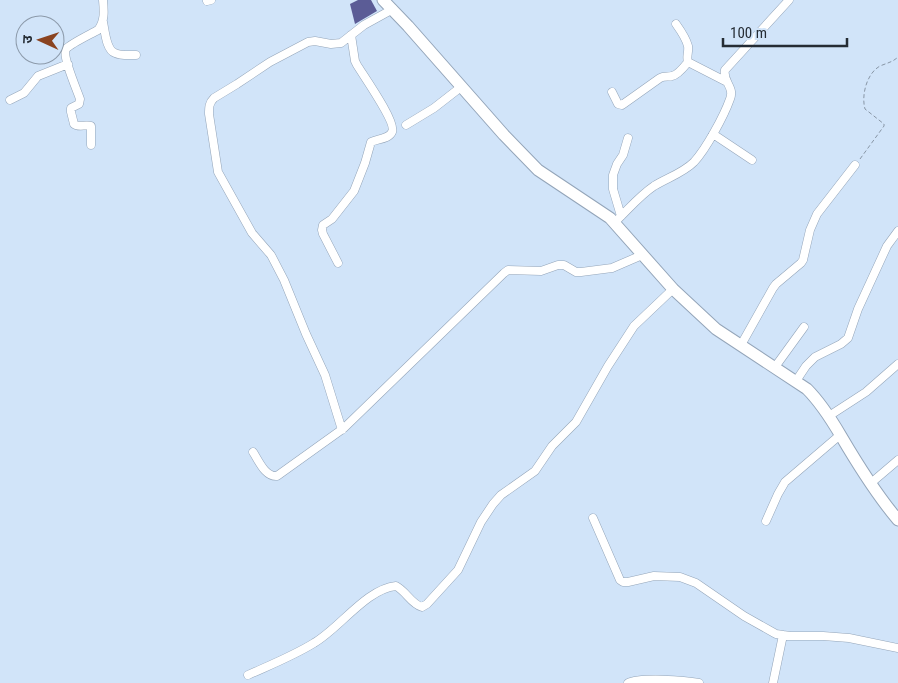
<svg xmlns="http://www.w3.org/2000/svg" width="898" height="683" viewBox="0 0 898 683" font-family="'Roboto Condensed','Noto Sans Devanagari',sans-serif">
  <rect width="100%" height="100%" fill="#d1e4f9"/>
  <path fill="#5b5c96" d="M358 0H371L377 11 355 24 350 4Z"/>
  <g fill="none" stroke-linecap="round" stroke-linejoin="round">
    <g stroke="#94a5b9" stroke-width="9">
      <path id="street" d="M207 1 211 0
        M103 22C105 31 106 50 115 53 121 56 130 55 136 55
        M676 24C681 31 686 38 688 46 689 52 686 57 688 62L727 82
        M612 92 618 104 622 105 660 78C664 76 668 77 672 76 678 75 684 67 688 62
        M10 100 24 93 38 76 68 64
        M406 125 434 108 461 87
        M713 134 752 160
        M91 145V126C86 124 78 128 74 124L71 112V108L79 104 80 99C77 90 62 56 66 49 70 44 91 34 98 30 105 21 104 11 103 0
        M621 216 613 189V175L617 164 623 155 628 138
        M614 223C627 211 639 196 654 186 667 178 683 173 694 162 706 149 724 116 730 99 735 87 722 81 725 70L789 0
        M338 263 323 234 322 230 323 225 332 219 354 191 365 163 371 142C377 139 389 139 392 132 397 123 363 75 357 65L355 61 351 35
        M741 345 773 288 776 284 801 263 803 260 810 230 817 214 855 165
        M775 367 804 327
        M796 381 806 366 815 357 841 344 848 338 858 309 887 246 898 231
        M829 416 866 392 898 364
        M342 430 325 375 306 334 284 280 271 255 252 233 218 172 209 114C209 107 209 103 214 98L237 84 270 62 308 42 315 41 331 44 341 43 364 25 393 9
        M253 452C259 461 265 477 277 476L344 428 504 273 508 270 541 271 558 265H564L576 272H581L612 268 642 255
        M871 483 898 460
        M593 518 620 580 623 582H628L654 576 680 577 696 583 744 616 776 634 790 636H823L849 638 898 648
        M766 521 778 494 785 482 840 435
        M248 675C270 665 293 656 314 643 340 628 366 589 396 586 406 591 411 604 422 607L427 604 458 570 481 522 493 504 501 495 535 471 552 446 576 422 608 366 634 326 673 289
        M628 683C640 677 685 680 699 683
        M773 683 783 635"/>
    </g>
    <g stroke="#94a5b9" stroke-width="13">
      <path id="secondary" d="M383 0 408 26 504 135 538 170 610 218 673 289 716 329 807 389C821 403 831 419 841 436 858 465 876 494 898 520"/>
    </g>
    <path stroke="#8896a6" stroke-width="1" stroke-dasharray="4 2.5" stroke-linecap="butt" d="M860 159 884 126V124L865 109C861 95 867 73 880 66 887 63 893 62 898 57"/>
    <use href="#street" stroke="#fff" stroke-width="8"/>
    <use href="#secondary" stroke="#fff" stroke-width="11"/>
  </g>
  <g transform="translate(40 40) rotate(273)"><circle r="24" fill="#d1e4f9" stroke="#8c9aaa"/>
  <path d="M0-4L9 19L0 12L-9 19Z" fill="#8a4320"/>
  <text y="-8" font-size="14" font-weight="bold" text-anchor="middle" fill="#252c34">उ</text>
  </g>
  <path d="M723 38v8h124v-8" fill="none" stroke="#252c34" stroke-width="2.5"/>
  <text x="730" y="38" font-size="15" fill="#252c34" stroke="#d1e4f9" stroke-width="4" paint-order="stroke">100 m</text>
</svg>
